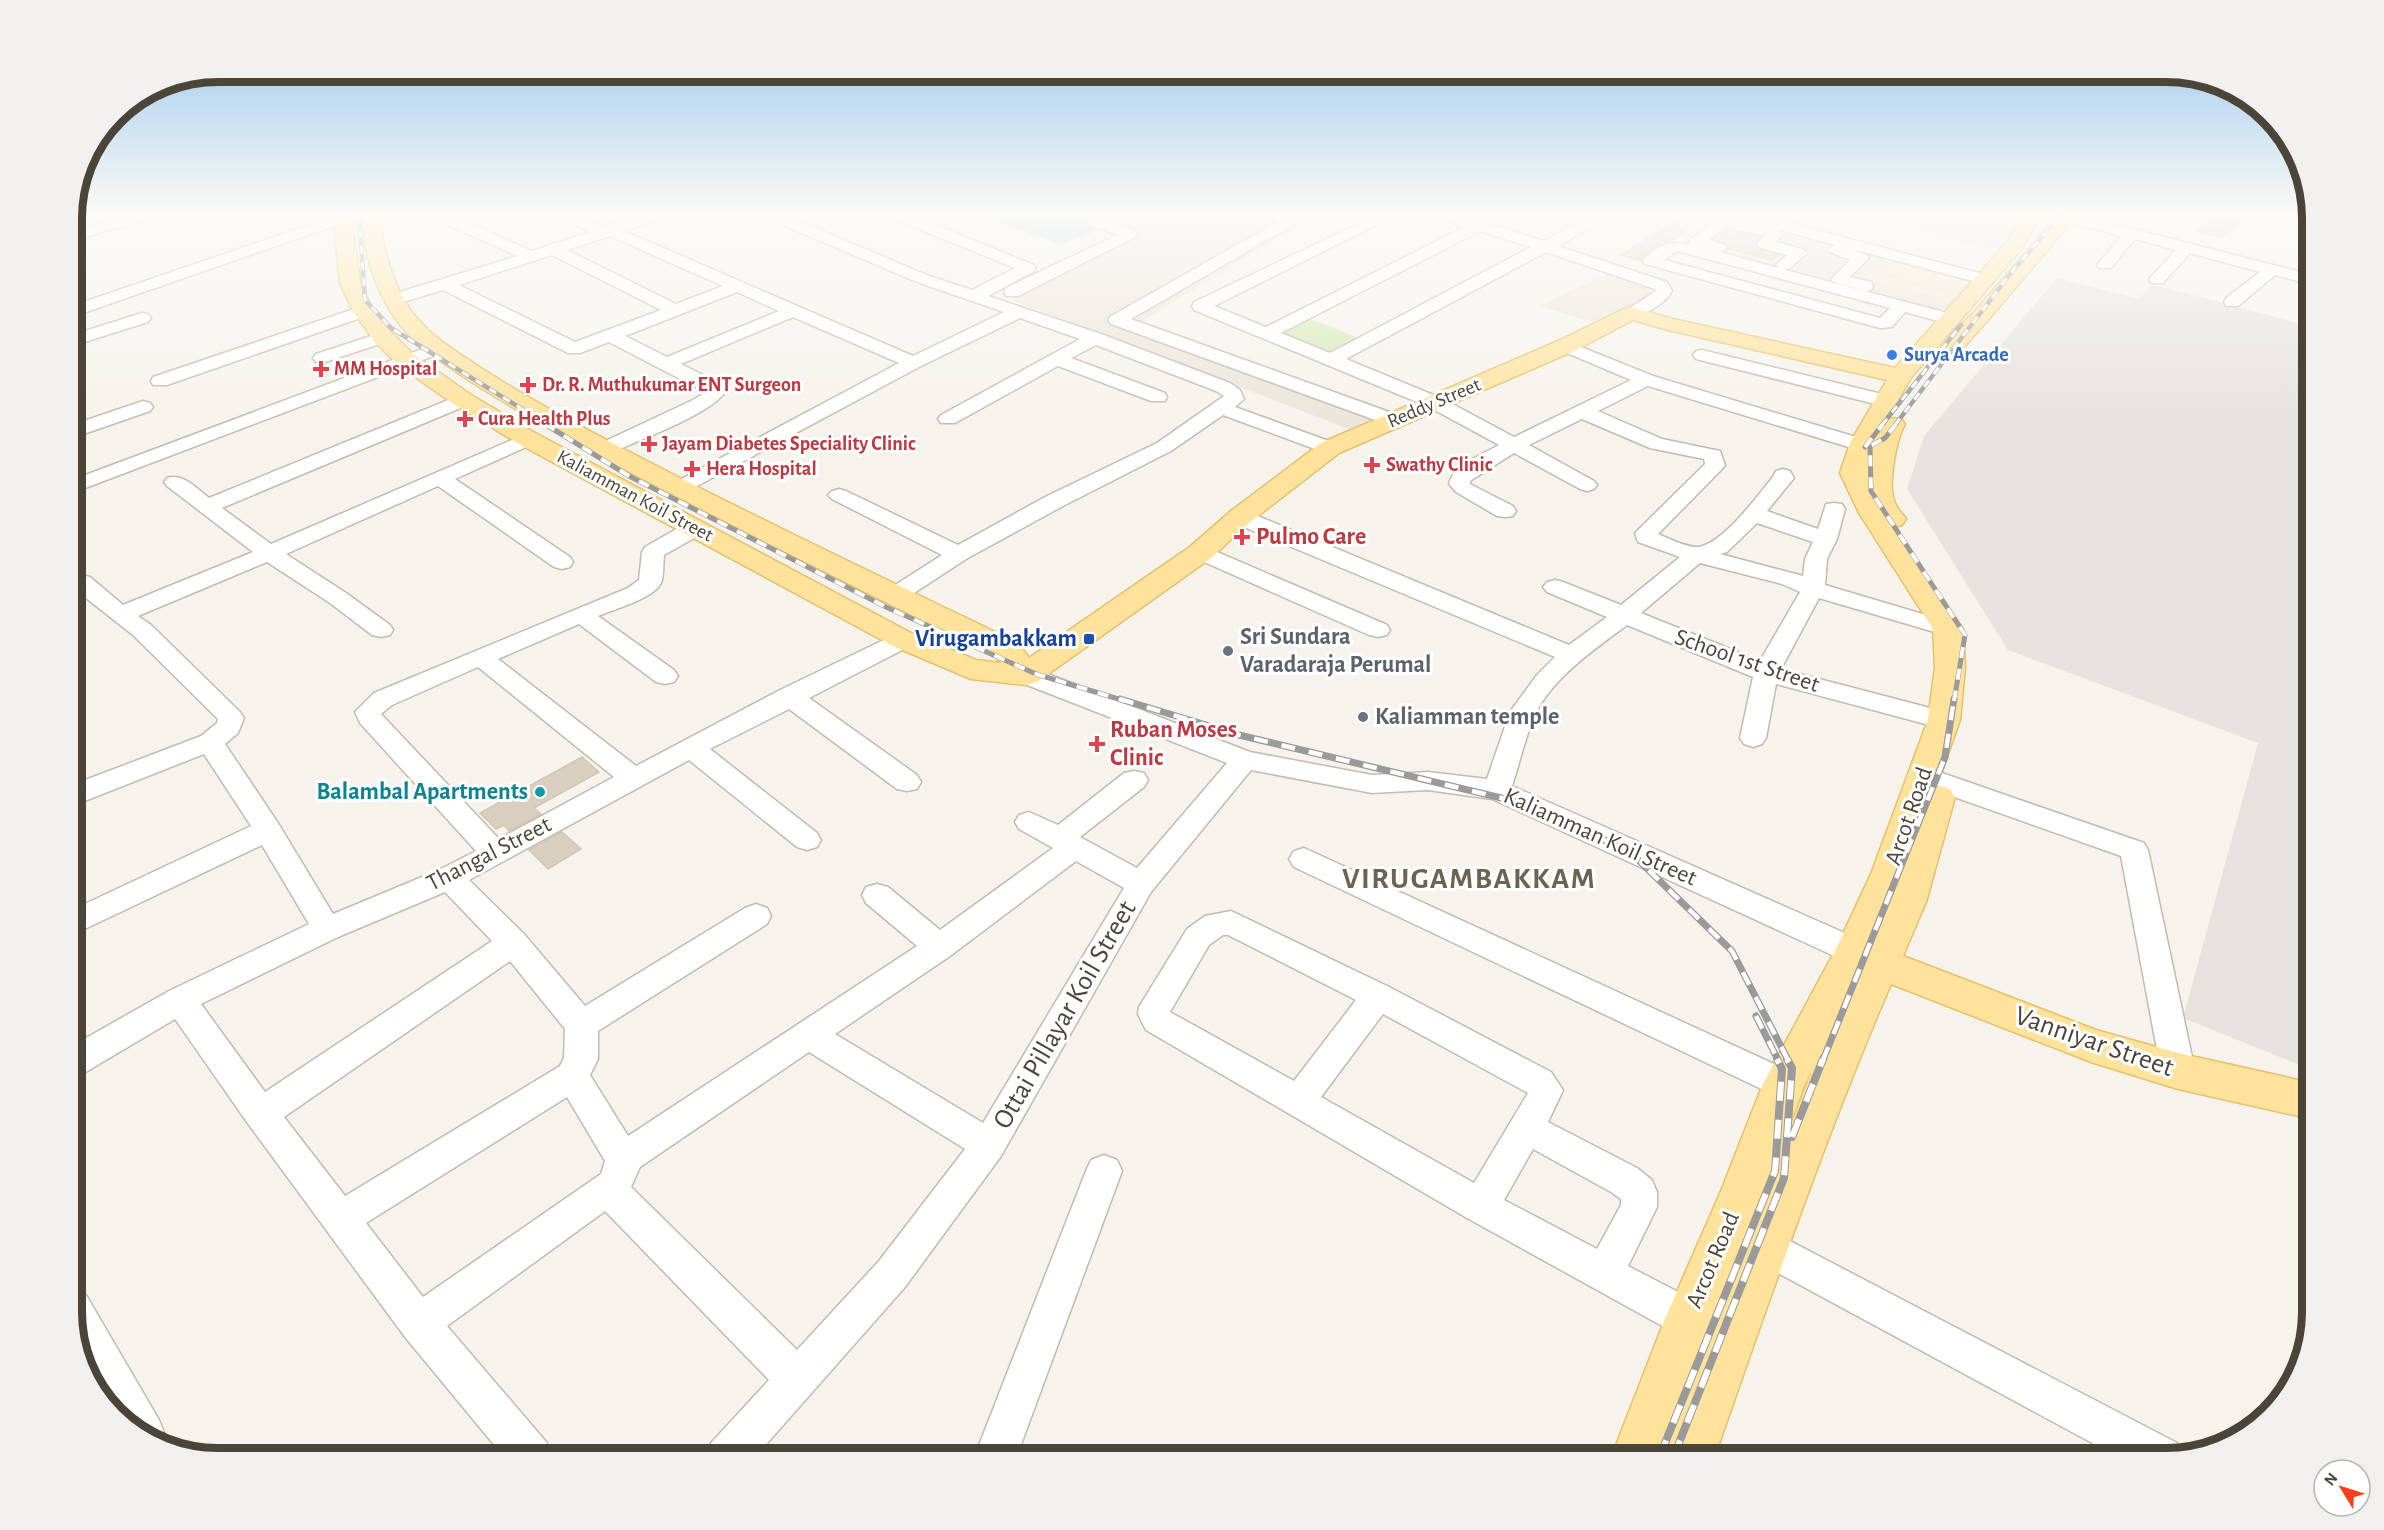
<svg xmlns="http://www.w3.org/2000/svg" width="2384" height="1530" viewBox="0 0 2384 1530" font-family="'Alegreya Sans',sans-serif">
  <rect width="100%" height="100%" fill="#f6f3ec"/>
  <path fill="#eae5da" d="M1105 214H1279L1304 222 1142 321 1390 410 1349 429 1012 300 1129 240 1088 223Z
    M1726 214H1736L1785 234 1894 258 1881 272 1959 294 1962 297 1956 307 1932 310 1683 241Z
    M1612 272 1664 291 1593 322 1539 306Z"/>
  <path fill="#f7ead8" d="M1894 258 1966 278 1969 285 1968 293 1959 294 1880 272Z
    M1877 273 1955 296 1951 301 1870 280Z"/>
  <path fill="#e6e2dd" d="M2057 278 2139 299 2152 284 2312 327V1070L2183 1018 2258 743 2008 650 1907 489 1924 436Z"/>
  <path fill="#efe8d6" d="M1848 214H2039L2008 253Z"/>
  <path fill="#d2eab5" d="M1308 318 1364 340 1334 355 1279 333Z"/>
  <path fill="#a9d4f2" d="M973 214H1090L1082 219 1099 230 1060 244Z"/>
  <path fill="#d8cfc1" stroke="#d3c7b4" stroke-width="1.5" d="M2218 214H2250L2223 237 2197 231Z
    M1676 221 1684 233 1672 241 1652 249 1641 261 1621 255Z
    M1726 230 1761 237 1755 244 1757 248 1778 255 1772 260 1729 249 1726 243 1714 239Z
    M582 757 599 772 534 808 541 814 509 831 504 825 496 829 480 813Z
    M562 832 581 849 548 869 529 850Z"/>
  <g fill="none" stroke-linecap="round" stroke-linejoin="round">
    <g stroke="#c2bbae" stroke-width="3">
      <path id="minor" d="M132 214H156L154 217 72 241V231Z
        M428 214H448L532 251 590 232 553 214H573L604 227 643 214H665L663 217 624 231 913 356 1004 312 917 282 764 217 762 214H782L929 276 972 290 1015 268 889 217 887 214H908L1034 265 1036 268 1034 271 988 296 1101 334 1230 383 1240 390 1244 399 1235 407 1337 444 1340 448 1337 452H1323L1223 415 1171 451 1061 507 966 559 905 599 897 601 889 599 885 594 889 589 942 555 832 499 828 495 832 491 839 489 846 491 958 545 1045 497 1157 443 1224 396 1216 391 1096 345 1071 358 1165 393 1167 397 1165 401H1151L1058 366 955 423H941L938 419 941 415 1080 339 1020 318 919 367 686 492 679 494 672 492 669 488 672 484 899 363 793 317 681 364 715 381 725 392C711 414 639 440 613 452H599L596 448 599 444 695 399 705 392 609 342 580 353H568L443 290 393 305 387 304 385 300 387 296 517 256 430 217ZM610 236 723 286 676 304 567 250ZM552 255 661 310 575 342 459 285ZM737 292 779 311 667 357 625 336Z
        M1098 214H1117L1108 221 1135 231 1138 234 1135 237 1018 296H1006L1004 292 1006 288 1117 235 1090 225 1087 222Z
        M1264 214H1284L1298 222 1131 319 1400 416 1403 420 1400 424H1386L1111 324 1108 320 1111 316 1278 222Z
        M1379 214H1398L1214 306 1266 327 1465 227 1434 217 1432 214H1455L1544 241 1594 214H1613L1558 246 1667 282 1672 291C1667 303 1638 320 1625 317L1622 313 1656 291 1655 289 1546 252 1346 359 1443 399 1514 437 1631 380 1560 350 1557 346 1560 342 1566 341 1653 376 1869 441 1872 445 1869 449H1855L1648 386 1598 411 1662 439 1720 451 1725 465 1722 469 1658 534C1668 538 1687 548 1698 547 1723 544 1757 496 1773 477L1776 471 1783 469 1790 471 1794 478 1767 511 1818 529 1826 504 1834 503 1842 504 1845 509 1837 539 1827 559 1825 585 1956 624 1960 629 1956 634 1948 636 1819 598 1781 669 1953 714 1957 720 1953 726 1944 729 1776 684 1766 738 1762 744 1753 747 1744 744 1740 738 1753 677 1627 625C1596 648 1550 680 1535 715 1525 737 1520 762 1512 786L1865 942 1870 951 1865 960 1854 963 1843 960 1492 799 1428 790 1372 793 1251 770 1151 892 1001 1156 905 1287 754 1458H705L711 1443 769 1380 605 1211 447 1326 547 1443 553 1458H505L405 1337 249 1125 175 1019 84 1073 72 1077V1046L169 991 309 924 262 845 72 935V910L251 826 204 754 72 806V785L201 736 217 723 218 719 133 635 72 587V573L90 577 123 605 253 552 167 486 164 482 167 478C183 473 196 488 209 498L463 394 470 396 473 400 470 404 222 508 271 544 528 433 535 435 538 439 535 443 455 479 570 557 573 562 570 567 562 569 554 567 438 486 286 554 346 593 390 625 393 630 390 635 381 637 372 635 330 603 267 562 138 616 151 625 240 712 244 718 238 733 225 744 278 823 333 914 439 870 476 851 360 723 355 712 374 693 628 588 639 580 642 552 645 547 687 523 695 521 703 523 706 528 703 533 664 555C663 563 664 576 661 583 653 599 614 609 598 616L674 670 678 676 674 682 665 684 656 682 579 624 498 659 636 766 780 690 894 635 903 633 912 635 915 640 912 645 809 698 917 775 921 782 917 789 907 791 897 789 789 709 710 749 817 833 821 840 817 847 807 850 797 847 689 760 469 880 524 934 585 1006 745 908 756 904 767 908 771 916 767 924 598 1031V1059L590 1075 628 1136 917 946 866 903 862 895 866 887 877 884 888 887 940 930 1053 848 1019 829 1015 822 1019 815 1029 812 1058 825 1124 773 1134 771 1144 773 1148 780 1144 787 1080 837 1137 868 1227 763 1017 681 1013 675 1017 669 1026 667 1035 669 1250 752 1372 775 1428 772 1487 779 1510 712 1537 675 1555 657 1232 522 1229 517 1232 512 1240 511 1248 512 1569 645 1607 617 1547 592 1543 587 1547 582 1555 580 1563 582 1621 605 1680 557 1638 542 1635 533 1705 464 1704 459 1650 448 1582 419 1529 445 1594 481 1597 485 1594 489 1587 491 1580 489 1514 453 1470 481V484L1513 506 1516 511 1513 516 1505 517 1497 516 1456 492 1449 484C1453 465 1483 454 1499 445L1429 407 1194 310 1192 306 1194 302ZM1480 231 1531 247 1330 353 1281 333ZM1757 523 1813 542 1805 559 1803 576 1720 554 1727 552ZM1700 563 1782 584 1800 592 1760 661 1641 613ZM478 667 614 777 499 839 381 714 392 705ZM1076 861 1124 888 983 1123 835 1034 950 956ZM445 892 492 941 265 1092 201 1004 338 937ZM510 961 565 1029 564 1058 560 1066 345 1196 284 1117ZM809 1052 965 1149 879 1261 797 1350 631 1187 640 1167ZM567 1097 605 1161 601 1174 423 1297 366 1223Z
        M1756 214 1990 276 1992 279 1984 284 1848 248 1867 255 1869 258 1850 277 1871 282 1873 286 1871 290 1865 291 1833 282 1831 279 1850 260 1830 252 1828 249 1835 245 1777 229 1782 235 1776 242 1805 250 1807 253 1790 268 1785 270 1955 315 1958 319 1955 323 1949 324 1905 312 1892 327 1880 328 1645 264 1643 261C1656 245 1672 240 1691 245L1689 242 1691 239 1717 220 1722 218 1769 227 1751 222 1748 219ZM1725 228 1765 235 1757 244 1759 247 1787 255 1776 265 1778 268 1720 252 1727 248 1725 245 1709 240ZM1678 251 1890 308 1880 318 1664 260Z
        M2061 214H2074L2312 275V285L2275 275 2238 306H2226L2224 302 2226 298 2260 272 2190 253 2163 283H2151L2149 280 2151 277 2176 250 2135 239 2111 268H2099L2097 265 2121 236 2062 220 2059 217Z
        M2302 214H2311L2312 219 2306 218Z
        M338 215H348L351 218 348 221 72 317V306Z
        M363 306 369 307 372 311 369 315 167 385H153L151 381 153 377Z
        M142 313 148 314 151 318 148 322 72 346V335Z
        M383 332 389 333 392 337 389 341 322 363 316 362 313 358 316 354Z
        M438 343 444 344 447 348 444 352 72 493V480Z
        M1702 350 1894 397 1897 401 1894 405 1887 407 1696 359 1693 355 1696 351Z
        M143 401 150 403 153 407 150 411 72 438V425Z
        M1201 545 1387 625 1390 630 1387 635 1378 637 1369 635 1193 557 1190 552 1193 547Z
        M1942 773 2144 843 2148 850 2195 1071 2190 1081 2178 1085 2166 1081 2161 1071 2121 856 1932 789 1928 782 1932 775Z
        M1304 848 1796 1074 1801 1084 1796 1094 1784 1099 1772 1094 1294 867 1289 859 1294 851Z
        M1231 911 1389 987 1551 1072 1563 1090 1548 1122 1637 1168 1652 1180 1657 1192V1207L1628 1266 1703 1305 1709 1319 1703 1333 1689 1338 1675 1333 1467 1218 1146 1030 1138 1014 1139 1007 1187 929 1205 916ZM1223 935H1228L1356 1000 1294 1081 1170 1012 1209 945ZM1383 1014 1528 1093 1474 1183 1321 1097ZM1533 1149 1611 1192 1621 1199V1205L1597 1249 1504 1200Z
        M1104 1155 1117 1160 1122 1171 1016 1458H974L1086 1171 1091 1160Z
        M1765 1228 2177 1443 2181 1454 2165 1458H2120L1752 1259 1746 1246 1752 1233Z
        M72 1289 86 1295 159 1420 165 1435 162 1441 138 1433 95 1388 90 1378 72 1320Z"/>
    </g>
    <g stroke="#e6c16a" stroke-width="3">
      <path id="major" d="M333 214H351L360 283 373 310 391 332 413 354 471 395 537 434 913 634 976 660 1001 663 996 657C862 590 727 524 595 454 549 428 502 403 458 373 441 361 422 350 408 334 379 303 363 257 362 214H380C382 252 396 298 424 326 440 342 460 354 478 366 522 395 569 420 616 445 748 514 883 578 1018 643L1029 658 1191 546 1231 511 1321 443 1558 341 1624 309 1631 307 1673 319 1895 368 2009 240 2017 224 2027 214H2047L2032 230 2024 246 1910 379 1888 418 1901 419 1905 424C1896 440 1887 486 1895 503 1897 509 1903 514 1906 519L1902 525 1894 527 1963 629 1965 667 1960 720 1937 785 1950 789 1955 797 1926 902 1903 956 2096 1030 2178 1053 2312 1083V1119L2178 1089 2091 1062 1891 984C1824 1139 1770 1299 1714 1458H1611L1665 1319 1721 1191 1763 1084 1836 949 1871 874 1928 720 1935 667 1933 629 1859 513 1840 473 1851 441 1887 380 1668 330 1633 320 1574 351 1339 453 1249 523 1211 558 1037 682 1026 685 971 679 893 646 519 444 455 405 397 364 375 342 353 311 340 283ZM1813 1068 1779 1155 1804 1086Z
        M2059 214H2078L1989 319 1953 359 1945 361 1937 359 1934 354 1937 349 1975 311Z"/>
    </g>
    <use href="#minor" fill="#fff" fill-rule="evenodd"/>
    <use href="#major" fill="#ffe39c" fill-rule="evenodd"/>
    <g stroke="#9a9a9a" stroke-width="4.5">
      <path id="rail-far3" d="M359 214 365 300 391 328 548 425
        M1882 425 1961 325
        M1895 425 2014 269 2062 214"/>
    </g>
    <g stroke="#9a9a9a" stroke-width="5">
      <path id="rail-far2" d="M545 424 629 476 886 607 1036 674 1125 701
        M1896 424 1885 438 1870 446 1871 491 1965 635 1954 701
        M1865 447 1883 424"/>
    </g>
    <g stroke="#9a9a9a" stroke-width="7">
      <path id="rail-far1" d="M1120 699 1239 735 1522 803 1629 851 1732 951 1788 1060
        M1756 1016 1778 1060
        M1823 1060 1945 757 1954 699"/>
    </g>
    <g stroke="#9a9a9a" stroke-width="8">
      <path id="rail" d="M1792 1137 1823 1059
        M1659 1458 1775 1171 1782 1069 1777 1059
        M1673 1458 1784 1178 1792 1068 1787 1059"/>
    </g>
    <use href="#rail-far3" stroke="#fff" stroke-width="3" stroke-dasharray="8" stroke-linecap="butt"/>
    <use href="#rail-far2" stroke="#fff" stroke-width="4" stroke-dasharray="11" stroke-linecap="butt"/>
    <use href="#rail-far1" stroke="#fff" stroke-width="4.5" stroke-dasharray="14" stroke-linecap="butt"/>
    <use href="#rail" stroke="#fff" stroke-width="6" stroke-dasharray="19" stroke-linecap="butt"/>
  </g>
  <linearGradient id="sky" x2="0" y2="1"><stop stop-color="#8fc1ec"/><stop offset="0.5" stop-color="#fbfaf6"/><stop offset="1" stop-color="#fbfaf6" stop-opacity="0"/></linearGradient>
  <rect width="2384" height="428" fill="url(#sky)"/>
  <circle fill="#3f7fe0" stroke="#fff" stroke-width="2" cx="1892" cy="355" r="6"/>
  <g fill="#e0444e" stroke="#fff" stroke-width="2">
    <path d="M318 360h6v6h6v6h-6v6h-6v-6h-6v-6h6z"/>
    <path d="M525 376h6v6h6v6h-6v6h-6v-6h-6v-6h6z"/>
    <path d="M462 410h6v6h6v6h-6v6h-6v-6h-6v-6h6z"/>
    <path d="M646 435h6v6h6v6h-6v6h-6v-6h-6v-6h6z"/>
    <path d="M1369 456h6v6h6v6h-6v6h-6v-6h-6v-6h6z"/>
    <path d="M689 460h6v6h6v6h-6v6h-6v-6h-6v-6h6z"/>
    <path d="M1239 528h6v6h6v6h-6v6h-6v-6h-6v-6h6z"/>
    <path d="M1094 735h6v6h6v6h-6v6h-6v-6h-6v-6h6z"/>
  </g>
  <rect fill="#1a4fb4" stroke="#fff" stroke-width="2" x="1083" y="633" width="12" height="12" rx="3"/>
  <g fill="#6b7280" stroke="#fff" stroke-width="2">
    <circle cx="1228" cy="651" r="6"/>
    <circle cx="1363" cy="717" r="6"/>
  </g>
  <circle fill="#0f9aa8" stroke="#fff" stroke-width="2" cx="540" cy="792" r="6"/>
  <g text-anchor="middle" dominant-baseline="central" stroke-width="6" stroke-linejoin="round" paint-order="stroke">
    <g font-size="20" font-weight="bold" fill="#366cbe" stroke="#fff" text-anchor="start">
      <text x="1904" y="355">Surya Arcade</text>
    </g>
    <g font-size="20" font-weight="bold" fill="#be3a42" stroke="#fff" text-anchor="start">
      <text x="334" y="369">MM Hospital</text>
      <text x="542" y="385">Dr. R. Muthukumar ENT Surgeon</text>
      <text x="478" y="419">Cura Health Plus</text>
      <text x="662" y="444">Jayam Diabetes Speciality Clinic</text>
      <text x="1386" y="465">Swathy Clinic</text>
      <text x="706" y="469">Hera Hospital</text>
    </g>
    <g font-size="20" fill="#4b4439" stroke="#fff">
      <text transform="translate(1434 403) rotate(-23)">Reddy Street</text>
      <text transform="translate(635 496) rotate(28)">Kaliamman Koil Street</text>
    </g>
    <g font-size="24" font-weight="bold" fill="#be3a42" stroke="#fff" text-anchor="start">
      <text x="1256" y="537">Pulmo Care</text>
      <text x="1110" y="730">Ruban Moses<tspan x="1110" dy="28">Clinic</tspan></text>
    </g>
    <g font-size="24" font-weight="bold" fill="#5b616d" stroke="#fff" text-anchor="start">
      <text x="1240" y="637">Sri Sundara<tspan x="1240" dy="28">Varadaraja Perumal</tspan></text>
      <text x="1375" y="717">Kaliamman temple</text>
    </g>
    <g font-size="24" font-weight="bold" fill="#164399" stroke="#fff" text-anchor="end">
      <text x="1077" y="639">Virugambakkam</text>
    </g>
    <g font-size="24" fill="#4b4439" stroke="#fff">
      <text transform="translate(1747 661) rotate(19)">School 1st Street</text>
      <text transform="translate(1909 816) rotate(-71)">Arcot Road</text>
      <text transform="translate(1600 837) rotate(24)">Kaliamman Koil Street</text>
      <text transform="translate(489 854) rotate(-27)">Thangal Street</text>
      <text transform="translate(1713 1260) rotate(-67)">Arcot Road</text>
    </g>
    <g font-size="24" font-weight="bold" fill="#0d838f" stroke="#fff" text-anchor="end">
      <text x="528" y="792">Balambal Apartments</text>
    </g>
    <g font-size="28" fill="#4b4439" stroke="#fff">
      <text transform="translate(1065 1015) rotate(-60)">Ottai Pillayar Koil Street</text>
      <text transform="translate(2094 1042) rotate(19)">Vanniyar Street</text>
    </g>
    <g font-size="30" font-weight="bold" letter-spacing="1.5" fill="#6e6250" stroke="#fff">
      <text x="1469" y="879">VIRUGAMBAKKAM</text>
    </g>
  </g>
  <path d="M0 0H2384V1530H0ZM218 82H2166A136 136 0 0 1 2302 218V1312A136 136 0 0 1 2166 1448H218A136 136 0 0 1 82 1312V218A136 136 0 0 1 218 82Z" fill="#f1f0ef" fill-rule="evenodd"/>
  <path fill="none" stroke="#4b4439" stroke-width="8" d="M218 82H2166A136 136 0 0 1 2302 218V1312A136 136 0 0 1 2166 1448H218A136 136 0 0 1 82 1312V218A136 136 0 0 1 218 82Z"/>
  <g transform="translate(2342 1488) rotate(308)"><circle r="28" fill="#ffffff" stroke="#b7b4b0" stroke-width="1.5"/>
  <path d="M0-4.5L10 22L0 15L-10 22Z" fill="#fc3f1d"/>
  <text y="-9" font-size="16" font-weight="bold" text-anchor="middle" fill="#4b4439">N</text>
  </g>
</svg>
